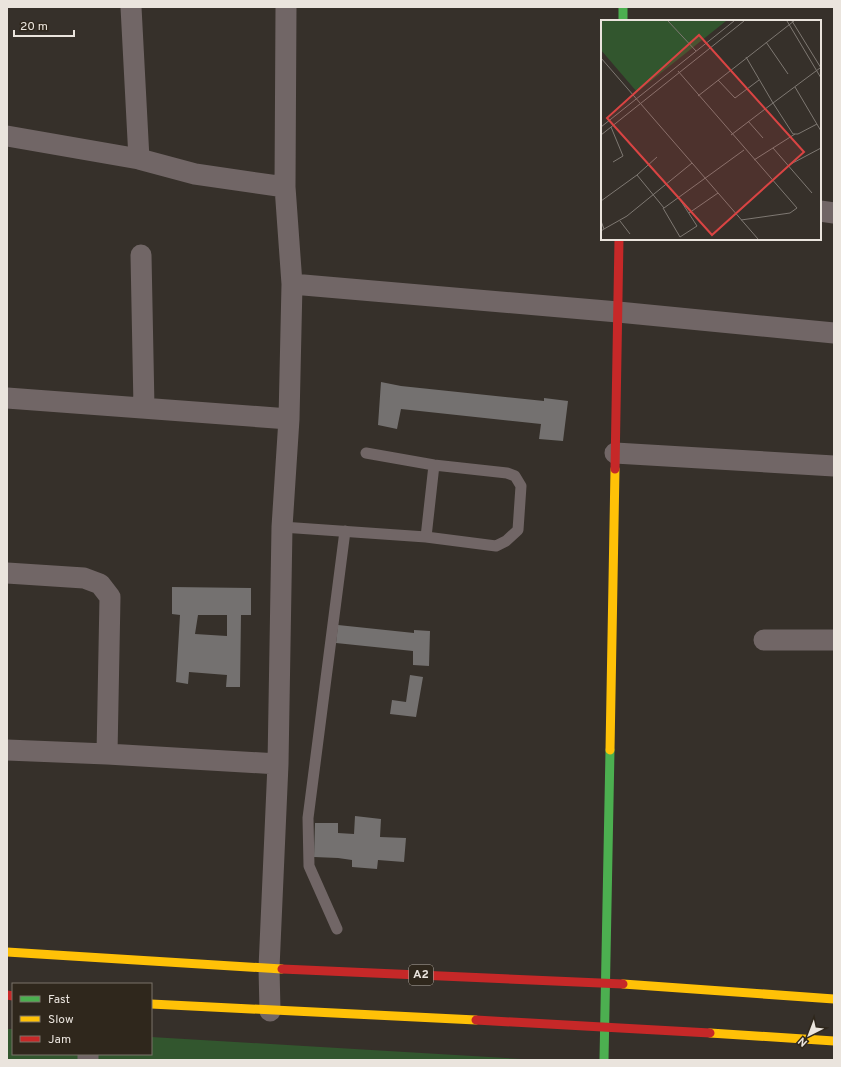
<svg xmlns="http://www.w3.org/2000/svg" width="841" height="1067" viewBox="0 0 841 1067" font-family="Overpass,sans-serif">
  <rect width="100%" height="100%" fill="#36302a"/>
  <path fill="#32562e" d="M7 1029H13V1054H151V1037L539 1060H7Z"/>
  <path fill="#747170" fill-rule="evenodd" d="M381 382 401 386 544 401V398L568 401 563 441 539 439 541 424 401 409 397 429 378 425Z
    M172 587 251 588V615H241L240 687H226L227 675 189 672 188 684 176 682 180 615 172 614ZM198 615H227V636L195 634Z
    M338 625 414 633V630L430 631 429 666 413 665V651L336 643Z
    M410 675 423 677 416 717 390 714 392 700 406 702Z
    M355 816 381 819 380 837 406 838 404 862 378 860 377 869 352 867V860L338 858 314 857 315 823H338V833L354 834Z"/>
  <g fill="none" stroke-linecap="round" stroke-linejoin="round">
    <path stroke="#716666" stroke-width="11" d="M282 527 426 537 496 546 506 541 518 530 521 486 515 476 507 473 434 465 366 453
      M426 537 434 465
      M337 929 309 866 308 818 345 531"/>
    <path stroke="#716666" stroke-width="21" d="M131 7 139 159
      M7 136 139 159 195 174 285 187
      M820 211 834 213
      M141 255 144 408
      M292 284 618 312 834 333
      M7 398 289 419
      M615 453 834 466
      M7 573 84 578 100 584 110 597 107 754
      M764 640H834
      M7 750 107 754 278 764
      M270 1011 269 968 278 764 282 527 289 419 292 284 285 187 286 7
      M88 1060V1054"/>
    <path stroke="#4caf50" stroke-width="9" d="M623 7V21
      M604 1060 610 750"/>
    <path stroke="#ffc107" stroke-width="9" d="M610 750 615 469
      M7 952 282 969
      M623 984 834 999
      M151 1004 476 1020
      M710 1033 834 1041"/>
    <path stroke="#c62828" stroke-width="9" d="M615 469 619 239
      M282 969 623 984
      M7 995 13 996
      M476 1020 710 1033"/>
  </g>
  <g text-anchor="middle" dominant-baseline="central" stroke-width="4" stroke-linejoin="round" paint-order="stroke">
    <rect fill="#2f271c" stroke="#b2aba3" stroke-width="1" x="409" y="965" width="24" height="20" rx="3"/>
    <g font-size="12" font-weight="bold" fill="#eae4dd">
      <text x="421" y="975">A2</text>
    </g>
  </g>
  <g transform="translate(601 20)">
    <rect width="220" height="220" fill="#36302a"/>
    <path d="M0 1H125L36 72 0 30Z" fill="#32562e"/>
    <path fill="none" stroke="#7e7872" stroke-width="1" d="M67 1 95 31M186 1 220 58M191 1 220 48M165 22 187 54M145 37 172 83 219 48M0 38 157 219M77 51 196 188 189 193 140 200M117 60 134 78 158 60M194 67 220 111M97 76 193 1M147 101 162 118M0 107 133 1M10 107 22 136 12 142M0 115 143 1M130 115 172 83 192 114H197L216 104M172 128 211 173M153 140 194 114M188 145 220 128M36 155 56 137M0 181 36 155 63 188 143 130M62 188 79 217 96 206 78 178M88 193 117 173M0 201 3 209 0 211M19 201 29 214M3 209 26 196 91 143"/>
    <path fill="#d94443" fill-opacity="0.15" stroke="#d94443" stroke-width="2" d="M98 15 203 132 111 215 6 98Z"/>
    <rect width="220" height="220" fill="none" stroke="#eae4dd" stroke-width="2"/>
  </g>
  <rect width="841" height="1067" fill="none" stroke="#eae4dd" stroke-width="16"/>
  <rect x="12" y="983" width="140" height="72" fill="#2f271c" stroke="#7a7369"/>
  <rect x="20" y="996" width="20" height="6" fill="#4caf50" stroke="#7a7369"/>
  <text x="48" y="1003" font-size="12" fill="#eae4dd">Fast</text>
  <rect x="20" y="1016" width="20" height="6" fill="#ffc107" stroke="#7a7369"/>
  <text x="48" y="1023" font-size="12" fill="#eae4dd">Slow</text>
  <rect x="20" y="1036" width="20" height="6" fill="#c62828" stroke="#7a7369"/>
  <text x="48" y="1043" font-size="12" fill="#eae4dd">Jam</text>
  <g transform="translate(809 1035) rotate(222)" stroke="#2f271c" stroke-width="3" paint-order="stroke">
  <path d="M0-3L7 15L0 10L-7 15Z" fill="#eae4dd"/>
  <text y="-6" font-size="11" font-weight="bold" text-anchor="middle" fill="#eae4dd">N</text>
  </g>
  <path d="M14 30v6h60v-6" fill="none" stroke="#eae4dd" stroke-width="2"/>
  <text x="20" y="30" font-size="12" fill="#eae4dd" stroke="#2f271c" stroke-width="3" paint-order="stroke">20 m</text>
</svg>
